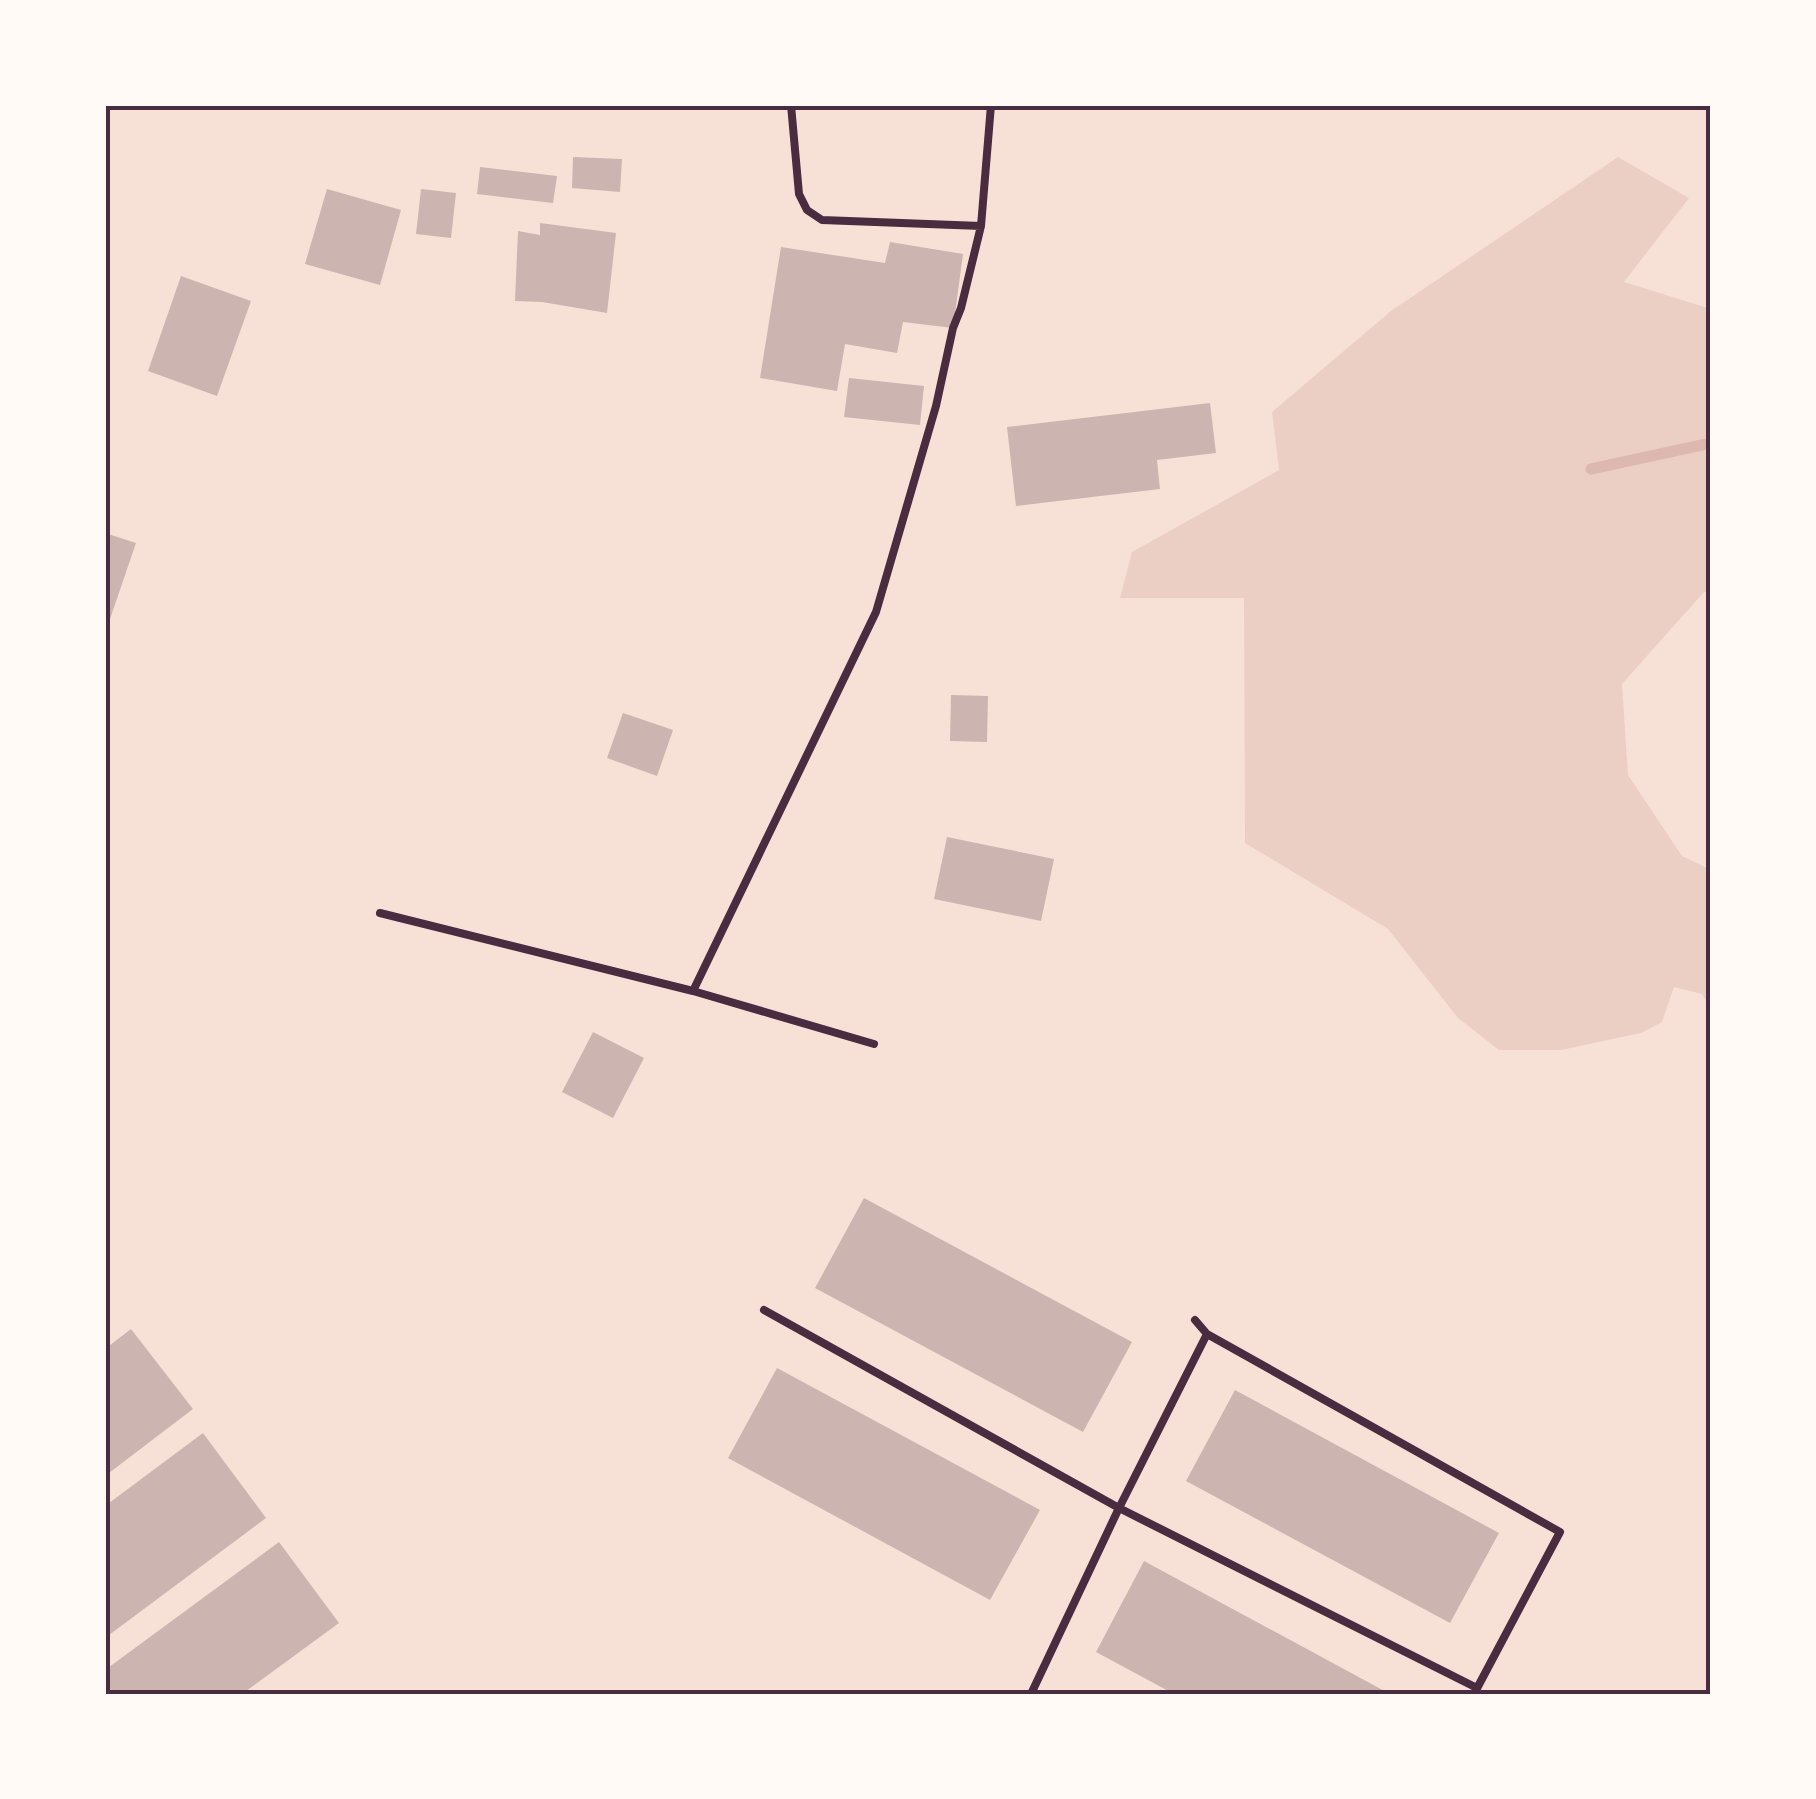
<svg xmlns="http://www.w3.org/2000/svg" width="1816" height="1799" viewBox="0 0 1816 1799" font-family="Montserrat,sans-serif">
  <rect width="100%" height="100%" fill="#f7e1d7"/>
  <path fill="#ebcfc5" d="M1618 157 1689 198 1624 282 1711 309V592H1704L1622 684 1628 775 1682 856 1711 870V1010L1702 994 1674 987 1662 1022 1641 1033 1561 1050H1499L1458 1018 1388 929 1245 843 1244 598H1120L1132 552 1279 470 1272 412 1391 311Z"/>
  <g fill="none" stroke-linecap="round" stroke-linejoin="round">
    <path stroke="#dcb8b0" stroke-width="11" d="M1591 469 1711 443"/>
  </g>
  <path fill="#ccb4b1" d="M573 157 622 159 620 192 572 188Z
    M480 167 557 176 553 203 477 194Z
    M327 189 401 210 380 285 305 264Z
    M421 189 456 193 451 238 416 234Z
    M540 223 616 233 607 313 542 302 515 301 518 231 540 235Z
    M890 242 963 254 953 328 903 322 897 353 845 344 837 391 760 378 781 247 885 263Z
    M181 276 251 301 217 396 148 371Z
    M849 378 924 386 920 425 844 417Z
    M1210 403 1216 453 1157 460 1160 489 1016 506 1007 427Z
    M105 533 136 543 110 619 105 617Z
    M951 695 988 696 987 742 950 741Z
    M623 713 673 730 657 776 607 758Z
    M947 837 1054 859 1041 921 934 899Z
    M593 1032 644 1058 613 1118 562 1092Z
    M864 1198 1132 1342 1083 1432 815 1288Z
    M131 1329 193 1409 105 1476V1349Z
    M777 1368 1040 1510 990 1600 728 1458Z
    M1235 1390 1499 1533 1450 1623 1186 1481Z
    M203 1433 266 1518 105 1638V1506Z
    M279 1542 339 1623 242 1694H105V1670Z
    M1144 1561 1390 1694H1174L1096 1652Z"/>
  <g fill="none" stroke-linecap="round" stroke-linejoin="round">
    <path stroke="#4a2c40" stroke-width="8" d="M791 105 799 194 807 210 822 220 981 226
      M380 913 693 991 874 1044
      M693 991 876 612 936 406 953 328 961 308 981 226 991 105
      M764 1310 1119 1508 1477 1688
      M1207 1334 1560 1532 1474 1694
      M1031 1694 1119 1508 1207 1334 1195 1320"/>
  </g>
  <rect width="1816" height="1799" fill="none" stroke="#fffaf5" stroke-width="215"/>
  <rect x="108" y="108" width="1600" height="1584" fill="none" stroke="#4a2c40" stroke-width="4"/>
</svg>
